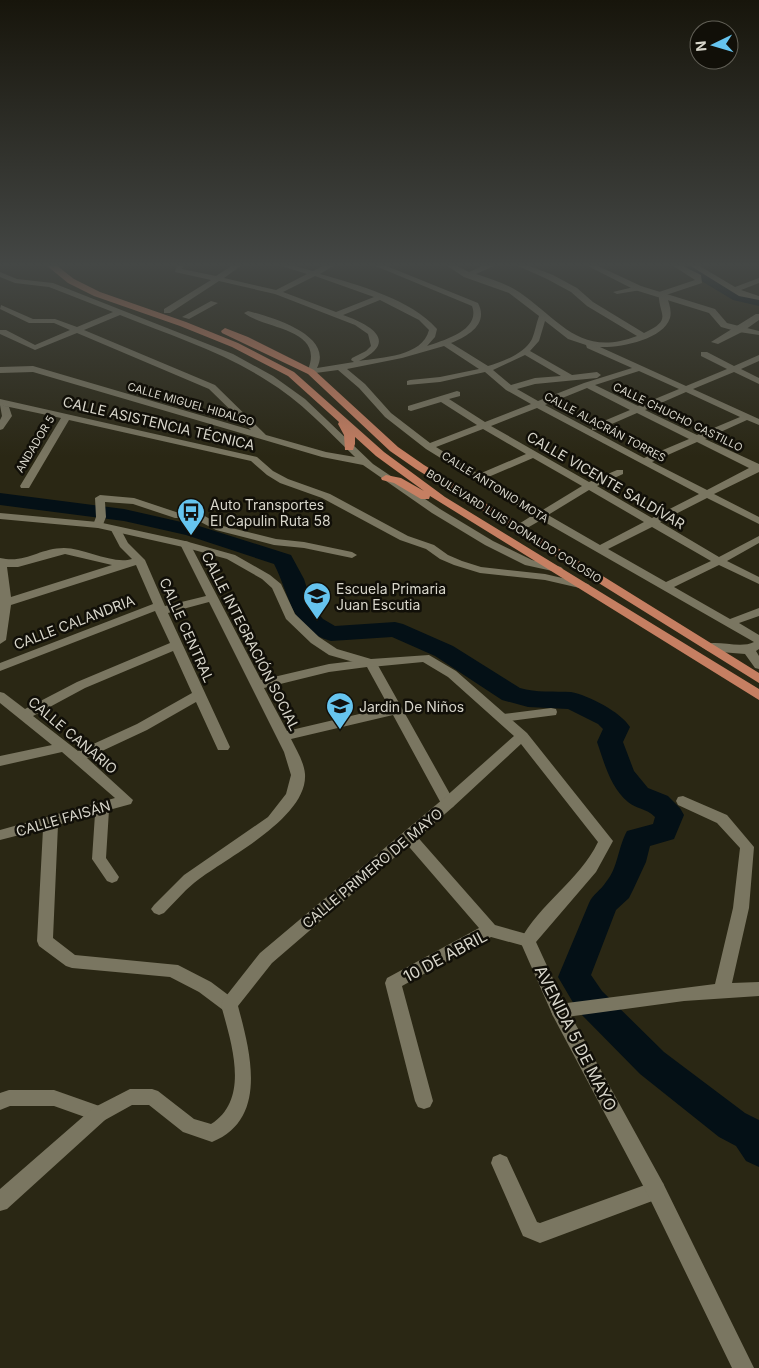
<svg xmlns="http://www.w3.org/2000/svg" width="759" height="1368" viewBox="0 0 759 1368" font-family="Inter,sans-serif">
  <rect width="100%" height="100%" fill="#2a2714"/>
  <g fill="none" stroke-linecap="round" stroke-linejoin="round">
    <path fill="#041016" fill-rule="evenodd" d="M675 265H693L743 293 759 296V306L733 300Z
      M0 493 124 509 199 526 291 555 304 579 313 607 323 619 335 626 395 622 403 624 453 646 520 688C536 693 554 691 571 692 588 695 621 712 630 727L623 742 634 771 648 788 668 796 680 808 684 815 674 839 650 846 646 862 633 890 629 898 616 910 591 975 602 991 664 1052 745 1113 759 1120V1167L746 1161 736 1146 719 1137 640 1074 578 1011 558 977 589 903C593 894 601 890 606 882 618 868 618 847 627 831L653 824 655 817C646 808 636 809 628 802 610 787 604 762 597 742L603 729 598 724 568 709 528 707 502 700 435 656 392 637 331 641C291 631 290 595 274 564L186 535 124 521 0 505Z"/>
    <path fill="#7a7661" fill-rule="evenodd" d="M177 265H184L182 269 216 276 233 265H242L224 278 276 290 307 274 278 265H291L313 271 325 265H335L320 274C358 285 411 299 437 329L435 337 427 346C444 340 481 330 472 306L373 265H384L478 303C489 324 468 336 451 343L488 366C502 362 524 354 532 339 535 332 536 324 539 316L509 293 464 277 446 265H455L469 272 485 265H496L476 274C490 279 506 283 519 292 560 320 580 358 637 336L587 306 571 292 547 279 516 265H527L553 275 577 288 593 302 644 333C675 319 657 314 659 292L695 280 672 265H681L701 275 702 283 666 295C669 302 672 311 670 318 663 340 619 348 600 347L686 386 727 369 701 356V352H707L734 366 759 355V361L741 369 759 378V384L734 372 693 389 759 419V425L747 420 705 439 759 464V472L714 494 759 517V524L707 498 660 522 719 557 759 536V543L727 561 759 577V584L719 565 674 587 730 619 759 608V616L739 623 759 635V649L756 651 759 656V669L755 668 745 654 708 651 702 647C711 637 739 650 754 642L541 520 522 531H514L513 529 514 527 533 515 426 449 385 417 359 388 338 370 308 374 307 372C327 328 266 330 244 313L248 311C271 317 334 335 317 368L354 362 351 360 352 358 366 351 371 346 368 334 355 325 275 294 219 281 170 313H164V309L211 280 175 272ZM315 276 374 297 336 312 283 292ZM380 300 419 320 429 330C422 357 382 357 359 361 399 341 371 325 343 315ZM545 321 568 339 586 345 587 348 632 368 584 383 538 401 517 389 535 384 597 378 601 375 597 372 572 375 530 351 539 341ZM444 346 479 369 440 377 410 380 407 381V385L440 382 485 372 506 390 531 404 485 422 449 399 460 396V392L457 391 408 406V410L411 411 441 402 477 425 430 443 391 413 365 384 347 369 402 358ZM525 355 561 376 535 378 511 385 493 370ZM639 371 679 389 638 406 595 385ZM587 388 630 410 592 426V430H598L637 413 689 439 644 458 545 405ZM686 392 740 417 697 435 645 410ZM537 408 699 494 652 518 597 486 623 474V470H617L589 482 491 426ZM483 429 526 454 479 474 436 447ZM697 442 749 468 707 490 652 462ZM533 458 582 486 541 511 486 478ZM589 490 644 522 600 545 548 515ZM652 527 711 561 666 582 608 549Z
      M689 265H698L735 287 759 278V283L741 290 759 296V300L739 296Z
      M0 272 17 279 53 283 233 354 273 376 305 399 373 464 440 509 493 541 532 560 561 567 563 569 557 572 525 565 485 545 432 513 363 465 322 457 33 372 0 373V367L33 366 251 430 209 389 77 333 35 350 0 334V330H6L35 345 70 330 54 323H29L0 309 1 305 33 319H55L77 327 113 312 49 287 15 283 0 277ZM120 315C169 335 221 351 266 380 300 400 327 430 355 457L326 452 266 435 215 385 84 330Z
      M638 286H641V290L617 294 613 292Z
      M211 301 218 303 189 319 182 317Z
      M756 314H759V320L742 332 718 344 711 342Z
      M0 399 257 457 273 471 288 479 330 494 408 536 434 545 448 555 462 561 481 567 545 574 588 584 590 586 584 589 545 580 480 573 454 565 440 559 426 549 400 540 322 498 280 483 267 475 251 461 69 420 29 488H21L20 486 61 418 0 405Z
      M0 405 9 407 12 416 3 429 0 430V420L2 416Z
      M100 495 134 498 176 512 199 513 223 526 276 539 304 542 352 552 357 555 352 558 304 548 274 545 216 530 193 518H175L133 504 105 502 106 517 102 527 98 528 93 525 96 517 95 498Z
      M116 527 120 528 128 543 145 560 165 606 206 596 180 544 185 541 189 542 261 680 329 664 371 659 375 660 455 803 453 807 448 808 443 807 393 715 291 739C296 749 304 762 305 774 308 819 223 859 194 883 183 892 174 903 164 913L159 915 154 913 151 909 154 905 184 875 268 817 286 794 291 775 284 752 209 602 168 613 230 747 228 750H218L196 702 147 730 87 758 133 800 131 804 109 810 106 858 119 877 117 881 112 883 107 881 92 859 95 814 58 825 53 938 75 955 178 965 211 982 235 1000 237 1005 235 1010 229 1012 223 1010 199 992 170 977 72 968 66 966 39 946 37 941 43 829 0 840V830L115 798 62 752 0 766V756L52 745 0 703V692L4 693 25 709 77 682 170 643 155 611 0 671V663L153 604 136 565 11 605 6 640 0 644V558C26 564 39 548 64 548 85 548 113 565 132 559L120 547 111 530ZM65 554 112 565 11 597 7 567H18ZM173 651 192 693 137 724 78 751 33 716 85 688ZM367 667 389 707 287 731 264 688 329 672Z
      M551 708 556 709 557 712 556 715 503 722 498 721 497 718 498 715 503 714Z
      M683 796 727 815 754 847 749 908 732 983 759 982V996L684 1001 559 1018 553 1016 551 1011 553 1006 559 1004 715 984 733 908 740 848 717 823 678 805 676 801 678 797Z
      M409 832 414 833 495 925 534 936 536 941 534 946 528 947 491 937 402 986 433 1101 430 1107 424 1109 418 1107 415 1101 385 983 387 978 479 928 404 841 402 837 404 833Z
      M9 1090H54L105 1108 108 1114 105 1120 99 1122 54 1106H10L0 1110V1093Z
      M500 1154 507 1157 537 1222 540 1223 656 1181 663 1183 665 1190 663 1197 540 1243 523 1236 491 1163 493 1157Z"/>
    <path fill="#7a7661" fill-rule="evenodd" d="M586 265H596L641 286 715 309 727 323 759 331V335L739 332 721 327 709 313 635 290Z
      M0 513 98 522 185 541 235 555 270 575 281 584 295 614 319 637 337 649 371 659 429 655 456 671 527 733 613 841 596 872 536 942 566 1007 663 1183 754 1368H732L649 1197 553 1016 520 941C539 904 579 881 598 842L521 744 453 807 272 963 238 1006C250 1051 269 1119 212 1142L183 1132 149 1105H132L105 1120 7 1209 0 1211V1189L93 1108 130 1089H152L158 1091 194 1119 211 1124C251 1099 231 1042 221 1005L223 1000 260 953 443 799 514 736 448 677 423 662 371 667 329 655 311 643 286 619 272 588 262 579 227 559 183 547 98 528 0 519Z"/>
    <path fill="#c67f62" fill-rule="evenodd" d="M46 265H56L74 279 100 292 186 322 238 343 294 372 384 452 445 497 759 689V700L430 496 429 499H421L394 483 382 480 381 478 386 475 401 478 424 491 376 456 355 437V444L353 450H345L344 435 338 424 339 422 288 376 232 347 180 326 94 296 68 283Z
      M225 328 248 337 314 370 398 447 424 465 759 673V683L416 469 390 451 308 374 222 333 221 331Z"/>
  </g>
  <linearGradient id="sky" x2="0" y2="1"><stop stop-color="#17150b"/><stop offset="0.58" stop-color="#444745"/><stop offset="1" stop-color="#444745" stop-opacity="0"/></linearGradient>
  <rect width="759" height="457" fill="url(#sky)"/>
  <defs>
    <g id="bus-pin" transform="scale(1.4375)"><path d="M0 17L-7.5 6A9.5 9.5 0 1 1 7.5 6Z" fill="#66c4ef" stroke="#110f08"/><path d="M-5-6H5V4H4V6H2V4H-2V6H-4V4H-5ZM-3.5-4V0h7V-4ZM-3.5 1.2v1.5H-2V1.2ZM2 1.2v1.5H3.5V1.2Z" fill="#111"/></g>
    <g id="school-pin" transform="scale(1.4375)"><path d="M0 17L-7.5 6A9.5 9.5 0 1 1 7.5 6Z" fill="#66c4ef" stroke="#110f08"/><path d="M0-5L7-2L0 1L-7-2ZM-4 1L0 2.5L4 1V4Q0 6-4 4Z" fill="#111"/></g>
  </defs>
  <g fill-rule="evenodd">
    <use href="#bus-pin" x="191" y="512"/>
    <use href="#school-pin" x="317" y="596"/>
    <use href="#school-pin" x="340" y="706"/>
  </g>
  <g text-anchor="middle" dominant-baseline="central" stroke-width="5" stroke-linejoin="round" paint-order="stroke">
    <g font-size="11" fill="#d8d6cb" stroke="#110f08">
      <text transform="translate(191 404) rotate(16)">CALLE MIGUEL HIDALGO</text>
      <text transform="translate(678 417) rotate(26)">CALLE CHUCHO CASTILLO</text>
      <text transform="translate(605 427) rotate(28)">CALLE ALACRÁN TORRES</text>
      <text transform="translate(35 444) rotate(-59)">ANDADOR 5</text>
      <text transform="translate(495 487) rotate(32)">CALLE ANTONIO MOTA</text>
      <text transform="translate(514 526) rotate(32)">BOULEVARD LUIS DONALDO COLOSIO</text>
    </g>
    <g font-size="14" fill="#d8d6cb" stroke="#110f08">
      <text transform="translate(159 423) rotate(13)">CALLE ASISTENCIA TÉCNICA</text>
      <text transform="translate(606 480) rotate(30)">CALLE VICENTE SALDÍVAR</text>
      <text transform="translate(74 622) rotate(-21)">CALLE CALANDRIA</text>
      <text transform="translate(187 630) rotate(66)">CALLE CENTRAL</text>
      <text transform="translate(251 641) rotate(63)">CALLE INTEGRACIÓN SOCIAL</text>
      <text transform="translate(73 735) rotate(40)">CALLE CANARIO</text>
      <text transform="translate(63 818) rotate(-16)">CALLE FAISÁN</text>
      <text transform="translate(372 868) rotate(-40)">CALLE PRIMERO DE MAYO</text>
    </g>
    <g font-size="14" fill="#d8d6cb" stroke="#110f08" text-anchor="start">
      <text x="210" y="504">Auto Transportes<tspan x="210" dy="16">El Capulin Ruta 58</tspan></text>
      <text x="336" y="588">Escuela Primaria<tspan x="336" dy="16">Juan Escutia</tspan></text>
      <text x="359" y="706">Jardin De Niños</text>
    </g>
    <g font-size="16" fill="#d8d6cb" stroke="#110f08">
      <text transform="translate(445 956) rotate(-28)">10 DE ABRIL</text>
      <text transform="translate(576 1038) rotate(63)">AVENIDA 5 DE MAYO</text>
    </g>
  </g>
  <g transform="translate(714 45) rotate(265)"><circle r="24" fill="#110f08" stroke="#615f56"/>
  <path d="M0-4L9 19L0 12L-9 19Z" fill="#66c4ef"/>
  <text y="-8" font-size="14" font-weight="bold" text-anchor="middle" fill="#d8d6cb">N</text>
  </g>
</svg>
